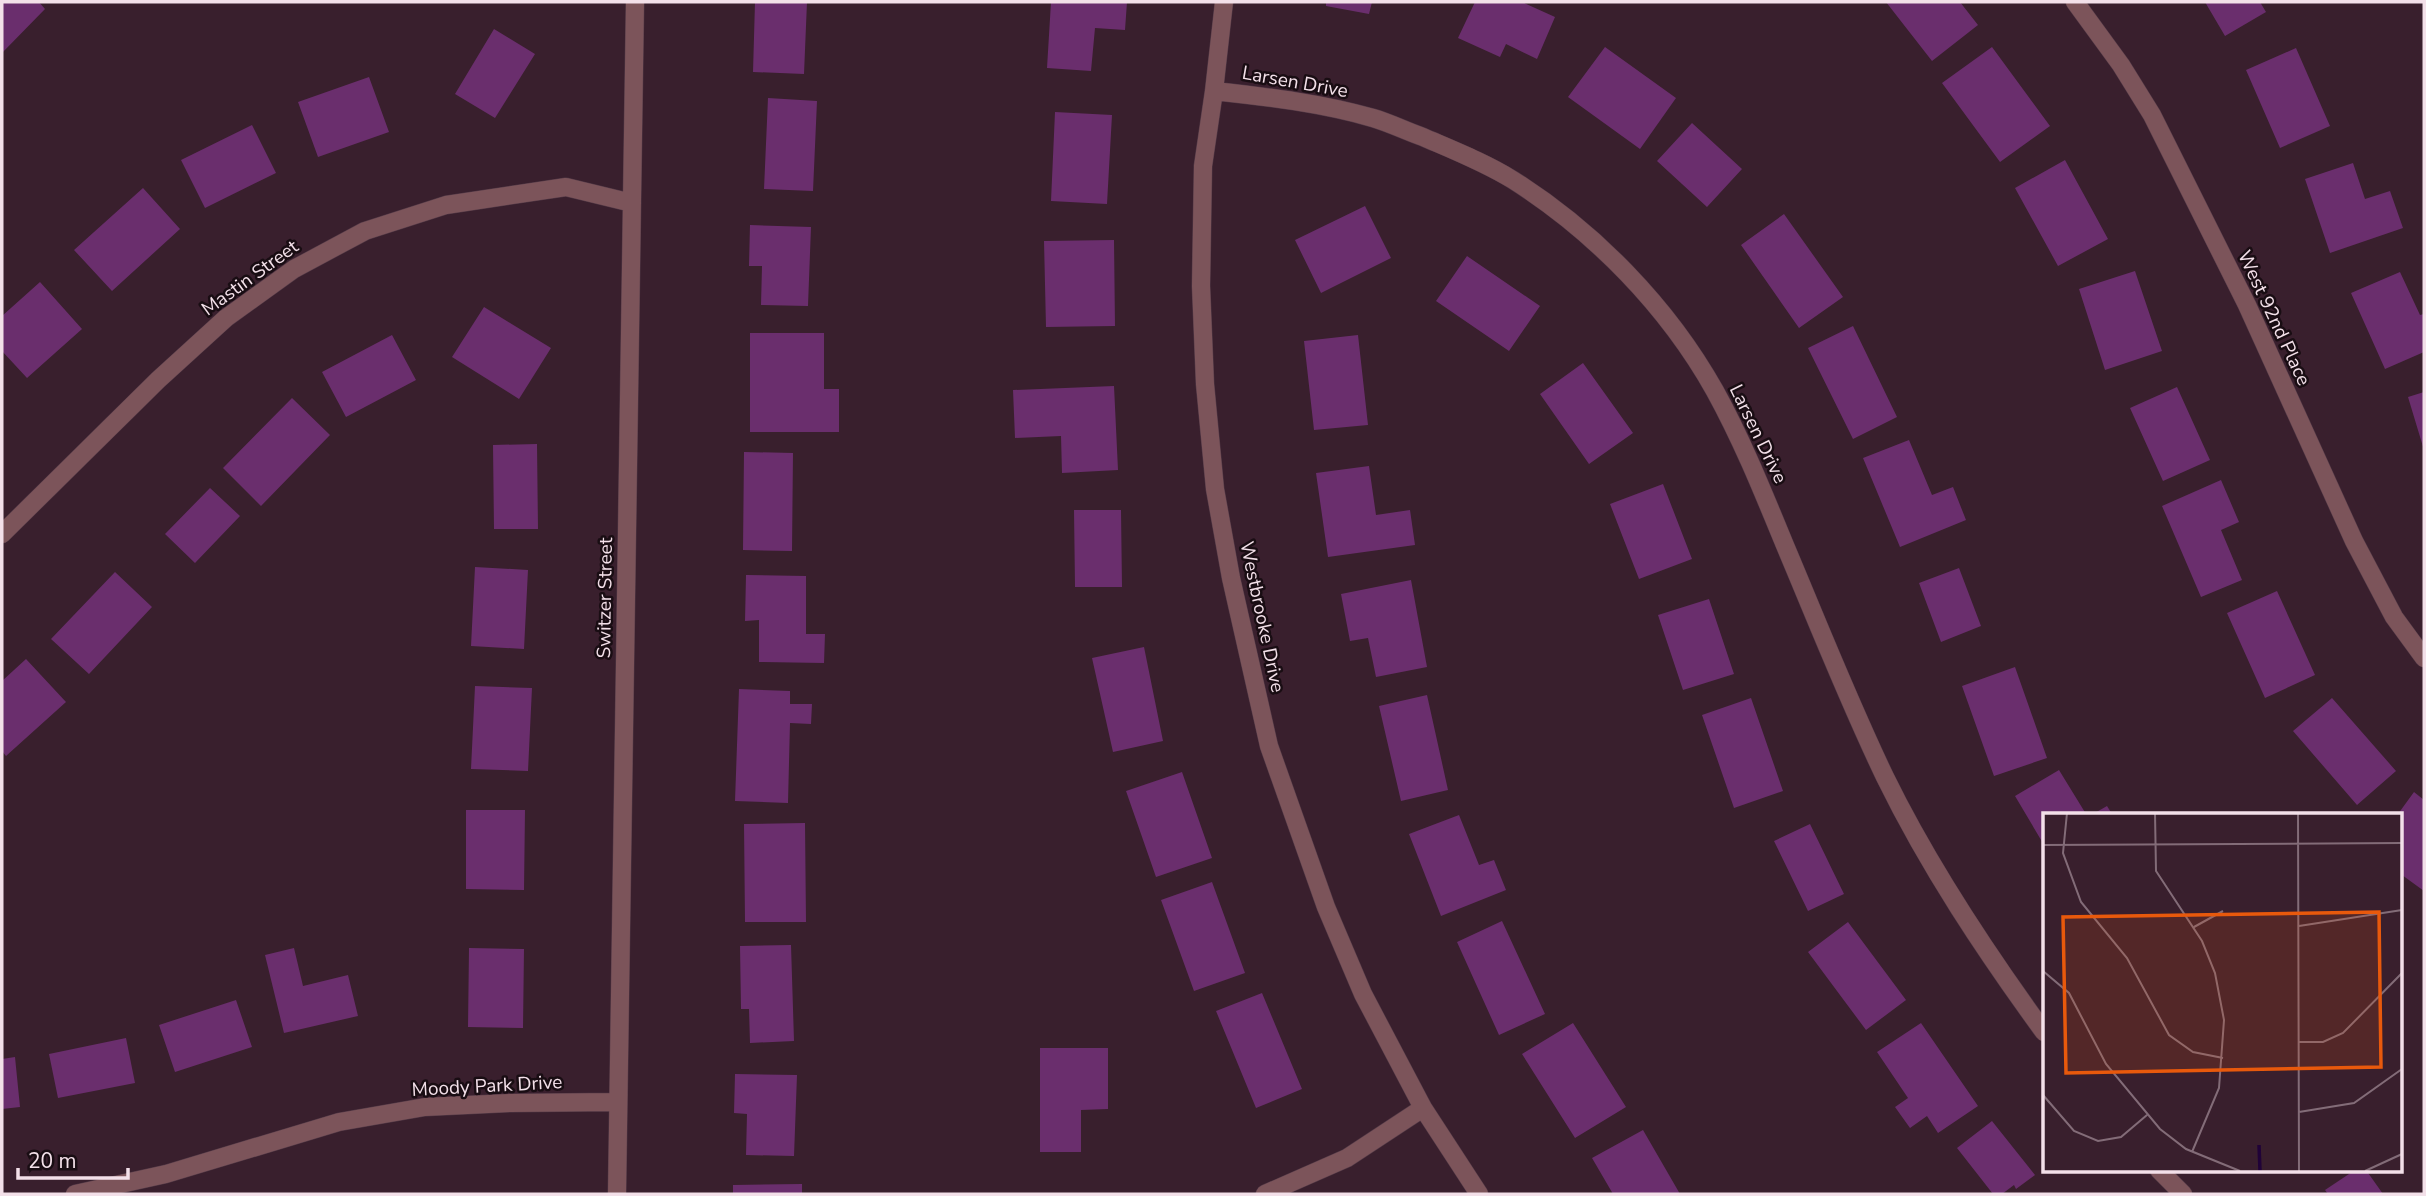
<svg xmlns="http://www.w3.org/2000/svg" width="2426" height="1196" viewBox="0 0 2426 1196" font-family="'Nunito Sans',sans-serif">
  <rect width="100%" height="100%" fill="#391f2d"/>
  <path fill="#6a2e6d" d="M2 2H39L45 9 2 53Z
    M755 2H807L804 74 753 72Z
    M1051 2H1127L1125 30 1095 28 1091 71 1047 68Z
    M1326 2H1372L1369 14 1326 6Z
    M1475 2H1522L1555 17 1537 59 1506 44 1500 57 1458 38Z
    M1886 2H1960L1978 25 1932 61Z
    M2205 2H2260L2266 12 2225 36Z
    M494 29 535 54 495 118 455 94Z
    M1605 47 1676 98 1640 149 1568 97Z
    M1992 47 2050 126 2000 162 1942 83Z
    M2296 48 2330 126 2280 148 2246 70Z
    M369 77 389 132 318 157 298 102Z
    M768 98 817 101 813 191 764 189Z
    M1055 112 1112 115 1107 204 1051 201Z
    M1692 123 1742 169 1707 207 1657 161Z
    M252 125 276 173 205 208 181 160Z
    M2065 160 2108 239 2058 266 2015 188Z
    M2353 163 2365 199 2390 191 2403 228 2330 253 2305 179Z
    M143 188 180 229 112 291 74 250Z
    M1365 206 1391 258 1321 293 1295 240Z
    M1784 214 1843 297 1799 328 1741 245Z
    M750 225 811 227 808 306 761 305 762 266H749Z
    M1114 240 1115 326 1046 327 1044 241Z
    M1467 256 1540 306 1509 351 1436 301Z
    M2135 271 2162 351 2105 370 2079 289Z
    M2400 272 2420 315 2424 314V352L2385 369 2351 293Z
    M40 282 82 329 27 378 2 351V316Z
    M484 307 551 348 519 399 452 357Z
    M1853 326 1897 417 1853 439 1808 348Z
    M750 333H824V389H839V432H750Z
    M392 335 416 380 346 417 322 372Z
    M1358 335 1368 425 1314 430 1304 341Z
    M1583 363 1633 433 1589 464 1540 394Z
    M1114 386 1118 470 1062 473 1061 436 1015 438 1013 390Z
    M2177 387 2210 460 2163 481 2130 408Z
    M2424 392V450L2408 397Z
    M292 398 330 435 261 506 223 468Z
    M1909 440 1932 495 1953 487 1966 520 1900 547 1863 458Z
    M537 444 538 529H494L493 445Z
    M744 452 793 453 792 551 743 550Z
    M1369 466 1376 515 1410 510 1415 545 1328 557 1316 473Z
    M2221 480 2239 522 2221 530 2242 580 2201 597 2162 506Z
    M1663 484 1692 559 1639 579 1610 504Z
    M210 488 240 516 195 563 165 534Z
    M1074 510H1121L1122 587H1075Z
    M475 567 528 570 524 649 471 646Z
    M1959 568 1981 626 1941 642 1919 583Z
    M115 572 152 607 89 674 51 639Z
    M746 575 806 576V634H825L824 663 759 662V620L745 621Z
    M1411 580 1427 667 1376 677 1368 638 1350 641 1341 594Z
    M2277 591 2315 675 2265 698 2227 613Z
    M1709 599 1734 674 1683 690 1658 615Z
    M1144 647 1163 741 1113 752 1092 658Z
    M26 659 66 702 6 756 2 751V681Z
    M2015 667 2047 758 1994 776 1962 686Z
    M475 686 532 688 528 771 471 769Z
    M739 689 790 691V704H812L811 724 790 723 788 803 735 801Z
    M1427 695 1448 790 1401 801 1379 706Z
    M1751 698 1783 791 1734 808 1702 715Z
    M2332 698 2396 771 2357 805 2293 731Z
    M2059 770 2086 814H2044V845L2015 796Z
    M1182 772 1212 858 1156 877 1126 791Z
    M2414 792 2424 800V891L2402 875 2400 879V814H2398Z
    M2107 806 2112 814H2093Z
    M466 810H525L524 890 466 889Z
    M1459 815 1479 865 1494 860 1506 890 1441 916 1409 834Z
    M805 823 806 922H745L744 824Z
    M1810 824 1844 894 1808 911 1774 841Z
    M1212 882 1245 973 1194 991 1161 900Z
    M1502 921 1545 1014 1499 1035 1457 942Z
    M1848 922 1906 1000 1866 1030 1808 952Z
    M791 945 794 1041 750 1043 749 1009H741L740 946Z
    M294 948 303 986 348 975 358 1016 284 1033 265 955Z
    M469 948 524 949 523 1028 468 1027Z
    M1262 993 1302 1089 1256 1108 1216 1011Z
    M236 1000 252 1047 175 1072 159 1025Z
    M1573 1023 1626 1107 1575 1138 1522 1054Z
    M1921 1023 1978 1106 1938 1133 1927 1116 1910 1128 1895 1107 1908 1098 1877 1052Z
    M126 1038 135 1083 58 1098 49 1054Z
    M1040 1048H1108V1109L1081 1110V1152H1040Z
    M15 1057 20 1107 2 1109V1059Z
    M735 1074 797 1075 794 1156 746 1155 747 1114 734 1113Z
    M1992 1121 2035 1175 2016 1189 2014 1185 2002 1194H1993L1957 1148Z
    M1643 1130 1680 1194H1613L1592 1158Z
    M2355 1170H2366L2383 1194H2328L2325 1190Z
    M802 1184V1194H733V1185Z"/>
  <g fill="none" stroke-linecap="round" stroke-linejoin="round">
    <g stroke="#533a47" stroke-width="19">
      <path id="minor" d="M1224 2 1214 91 1203 166 1201 286 1205 384 1215 489 1231 578 1269 746 1326 907 1363 994 1423 1108 1479 1194
        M2075 2 2121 65 2152 115 2247 305 2354 541 2394 617 2424 658
        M1214 91C1268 97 1321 103 1373 118 1390 123 1406 131 1423 137 1453 150 1486 163 1513 180 1595 232 1668 307 1715 391 1742 440 1763 492 1784 543 1817 621 1848 700 1885 777 1929 867 1985 951 2044 1032
        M2 534 158 380 226 318 294 269 365 231 446 205 566 187 632 203
        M2159 1170 2183 1194
        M75 1194 166 1174 339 1122 425 1107 510 1103 617 1102
        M617 1194 635 2
        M1265 1194 1347 1158 1423 1108"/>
    </g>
    <use href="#minor" stroke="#7c545a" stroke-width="18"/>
  </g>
  <g text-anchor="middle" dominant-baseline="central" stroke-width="5" stroke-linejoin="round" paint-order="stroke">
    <g font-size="19" fill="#f3e0e9" stroke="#190d13">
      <text transform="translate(1295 82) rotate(10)">Larsen Drive</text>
      <text transform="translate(250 278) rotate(-36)">Mastin Street</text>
      <text transform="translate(2274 318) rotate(65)">West 92nd Place</text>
      <text transform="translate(1758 434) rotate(64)">Larsen Drive</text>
      <text transform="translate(605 598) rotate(-89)">Switzer Street</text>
      <text transform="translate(1262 617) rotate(78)">Westbrooke Drive</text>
      <text transform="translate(487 1086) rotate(-3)">Moody Park Drive</text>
    </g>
  </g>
  <g transform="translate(2043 813)">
    <rect width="359" height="359" fill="#391f2d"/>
    <path fill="none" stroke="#200238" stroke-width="3.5" d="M216 332 217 358"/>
    <path fill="none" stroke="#836c78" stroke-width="2" d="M24 0 20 40 38 89 84 145 126 222 150 239 180 245M112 0 113 58 159 128 172 160 181 207 176 275 149 339M255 0 256 358M0 32 359 30M256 113 359 97M151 114 180 98M0 158 26 180 63 251 117 316 143 336 197 358M256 229H280L300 220 359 160M0 282 31 318 55 328 78 324 104 302M256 299 311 290 359 256M322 358 359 341"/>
    <path fill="#e8590c" fill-opacity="0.15" stroke="#e8590c" stroke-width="3.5" d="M336 99 338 254 23 260 20 104Z"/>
    <rect width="359" height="359" fill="none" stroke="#f3e0e9" stroke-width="3.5"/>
  </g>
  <rect width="2426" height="1196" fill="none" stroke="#f3e0e9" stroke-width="7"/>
  <path d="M18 1168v10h110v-10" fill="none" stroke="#f3e0e9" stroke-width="3.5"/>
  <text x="28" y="1168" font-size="21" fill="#f3e0e9" stroke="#190d13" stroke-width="5" paint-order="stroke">20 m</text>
</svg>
